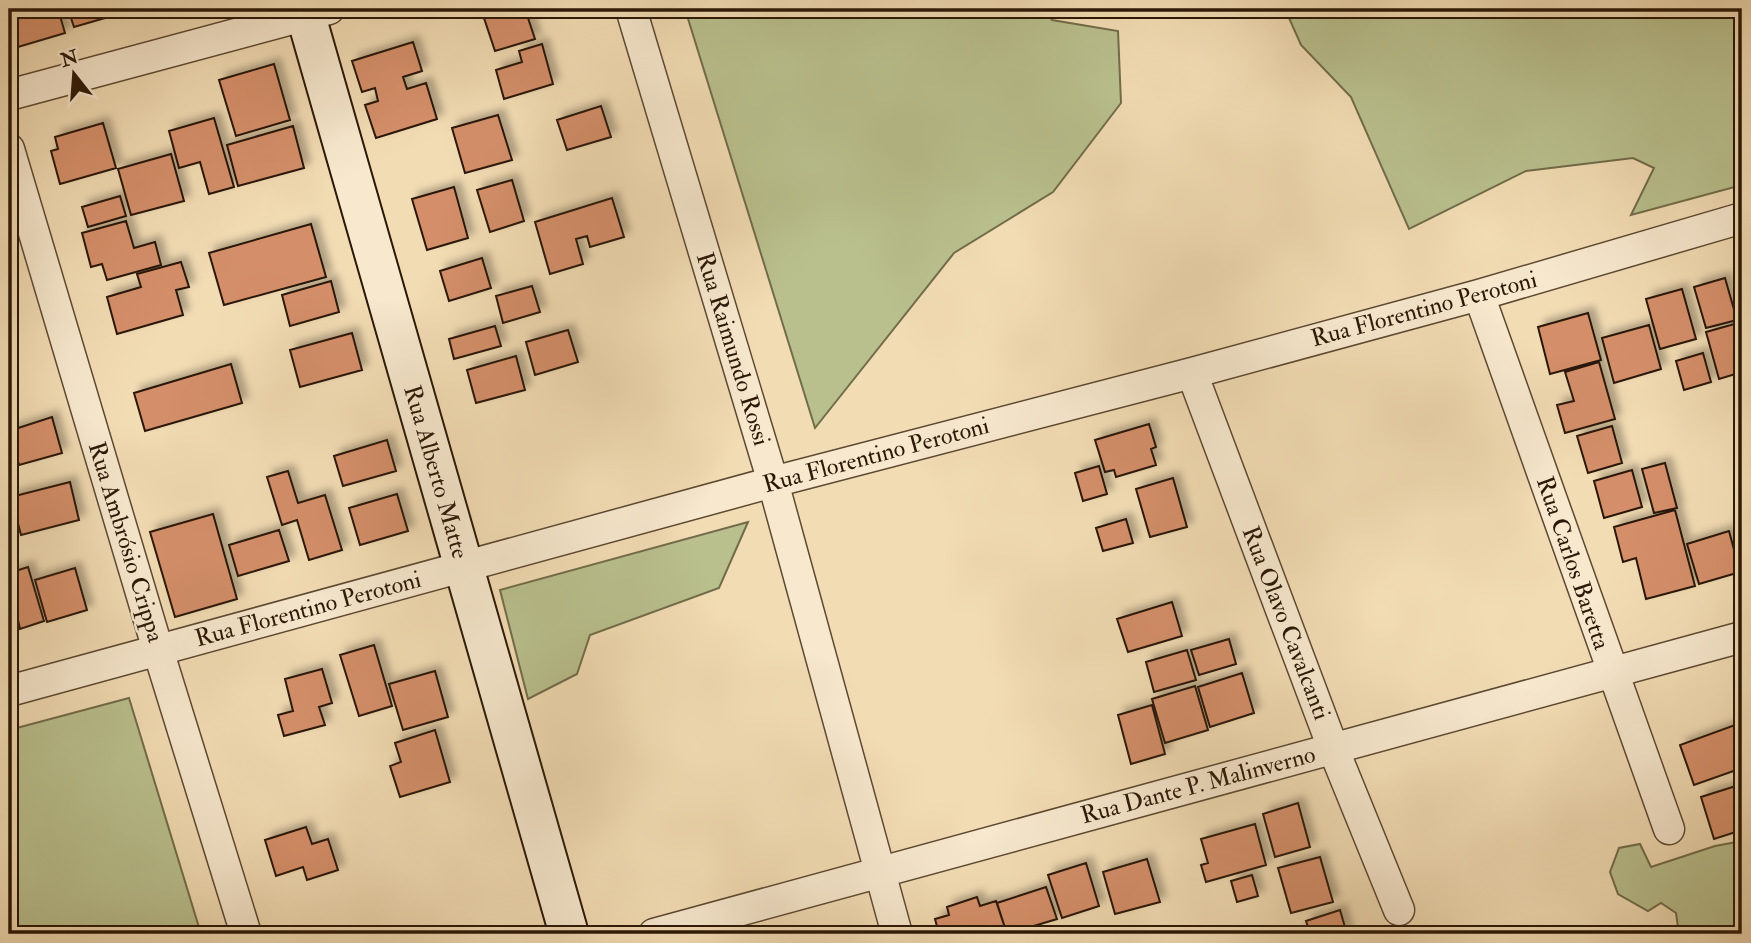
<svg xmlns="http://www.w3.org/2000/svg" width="1751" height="943" viewBox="0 0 1751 943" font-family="'IM FELL Double Pica',serif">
  <defs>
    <filter id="shadow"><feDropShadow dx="6" dy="-6" stdDeviation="3.5" flood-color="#0004"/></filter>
  </defs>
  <rect width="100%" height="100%" fill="#f2dcb4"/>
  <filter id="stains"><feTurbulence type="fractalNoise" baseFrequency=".00286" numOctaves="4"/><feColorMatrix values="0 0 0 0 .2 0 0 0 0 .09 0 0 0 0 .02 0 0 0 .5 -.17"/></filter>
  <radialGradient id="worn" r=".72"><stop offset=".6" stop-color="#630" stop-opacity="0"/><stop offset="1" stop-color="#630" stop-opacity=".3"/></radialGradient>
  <path fill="#b9c08e" stroke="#726c4a" stroke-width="2" d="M685 9H1044L1052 20 1118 31 1121 103 1053 192 954 253 815 428Z
    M1285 9H1742V185L1631 215 1654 168 1633 158 1526 171 1409 229 1351 97 1301 45Z
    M748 522 719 588 590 635 577 674 528 699 500 590Z
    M129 698 201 934H9V730Z
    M1742 841V934H1679L1676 913 1661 903 1648 911 1618 894 1610 872 1619 848 1640 844 1651 867 1715 846Z"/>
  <path fill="#d48f6a" stroke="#2b1807" stroke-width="2" filter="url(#shadow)" d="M9 9H58L65 33 18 47Z
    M68 9H128L129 11 74 27Z
    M481 9H525L535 39 495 51Z
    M413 42 422 71 403 77 407 89 426 83 437 119 376 138 365 105 378 101 375 88 362 92 352 61Z
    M542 44 553 84 504 99 496 70 522 62 519 51Z
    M274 64 290 120 236 136 219 80Z
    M601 106 611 137 567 150 557 120Z
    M498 115 512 160 465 173 452 128Z
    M214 118 234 187 209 194 200 162 179 168 169 131Z
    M103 123 116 168 60 184 51 151 58 149 55 137Z
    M293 126 304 168 238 186 227 145Z
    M171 154 184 201 131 215 118 169Z
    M512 180 524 221 490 232 477 190Z
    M454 187 468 238 427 250 412 199Z
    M120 196 126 216 88 227 82 207Z
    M612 198 624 237 590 247 587 236 576 239 583 264 550 274 535 222Z
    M126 221 134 248 155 242 161 265 107 280 102 264 91 267 82 233Z
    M311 224 326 277 224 305 209 253Z
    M482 258 491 288 449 301 440 271Z
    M181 262 189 287 176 290 183 315 117 334 107 297 141 287 137 274Z
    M1725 278 1737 320 1706 328 1694 287Z
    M331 281 339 312 290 326 282 295Z
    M532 286 540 312 503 323 496 296Z
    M1682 289 1696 339 1660 349 1646 299Z
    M1588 313 1601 360 1550 374 1538 327Z
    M1738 323 1742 338V372L1719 379 1706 332Z
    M1649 325 1661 369 1614 383 1602 338Z
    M495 326 501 346 454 359 449 339Z
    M568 330 578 362 535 375 526 342Z
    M352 333 362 370 300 387 290 350Z
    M1703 353 1711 382 1684 390 1676 361Z
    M516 356 525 390 476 403 467 370Z
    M1599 362 1615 419 1565 433 1557 405 1574 401 1565 372Z
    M231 364 242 403 145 431 134 393Z
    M52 417 62 453 19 465 9 431Z
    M1149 424 1156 447 1151 449 1156 465 1116 477 1114 470 1105 472 1095 440Z
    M1612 426 1622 463 1588 473 1577 436Z
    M387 440 396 471 343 486 334 456Z
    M1665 463 1677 508 1654 513 1642 469Z
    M1099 466 1107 494 1083 501 1075 473Z
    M1632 470 1642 507 1604 518 1594 481Z
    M288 471 298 503 325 495 342 550 309 560 297 520 282 525 267 477Z
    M1173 478 1187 527 1150 537 1136 489Z
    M70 482 79 520 21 535 11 497Z
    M397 494 408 531 360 545 349 508Z
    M1675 510 1695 586 1646 599 1636 558 1623 562 1614 527Z
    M213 514 237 599 175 617 150 532Z
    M1126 519 1133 543 1103 551 1096 528Z
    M279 530 289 561 238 576 229 545Z
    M1729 531 1740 572 1699 584 1687 544Z
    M28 567 44 621 20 629 18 620 9 623V573Z
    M75 568 87 610 47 622 35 580Z
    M1172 602 1182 636 1128 652 1117 619Z
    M1229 639 1236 664 1199 675 1191 650Z
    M374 645 392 706 359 716 340 655Z
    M1187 650 1196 680 1154 692 1146 662Z
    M322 669 332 703 319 707 325 725 284 736 278 715 293 711 285 679Z
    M435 671 448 717 403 730 389 684Z
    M1242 673 1254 713 1210 727 1198 687Z
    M1195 686 1208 730 1165 743 1152 699Z
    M1152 705 1165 754 1131 764 1118 715Z
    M1735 725 1742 747V768L1694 785 1680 745Z
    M435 730 450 782 400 797 390 766 401 762 395 743Z
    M1739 785 1742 795V830L1714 839 1701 797Z
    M1298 803 1310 847 1275 857 1263 814Z
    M1255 824 1266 865 1206 882 1201 865 1208 863 1201 839Z
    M306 827 312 844 328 839 338 870 307 880 303 867 276 876 265 840Z
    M1320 857 1333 902 1291 913 1278 868Z
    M1147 859 1160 902 1115 914 1103 872Z
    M1086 863 1099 906 1062 918 1048 875Z
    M1252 875 1258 896 1237 902 1231 881Z
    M1046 887 1057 919 1007 934 997 903Z
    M977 897 980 906 996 901 1007 934H939L935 919 949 915 947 907Z
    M1340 910 1347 934H1297L1309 930 1306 921Z"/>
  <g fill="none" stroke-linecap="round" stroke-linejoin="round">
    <g stroke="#5d4932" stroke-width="33">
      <path id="street" d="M631 9 773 482 897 934
        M9 95 329 9
        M9 149 158 650 246 934
        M1479 295 1669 829
        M1192 373 1333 748 1399 910
        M9 691 773 482 1192 373 1479 295 1742 218
        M654 934 1742 637"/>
    </g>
    <g stroke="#2b1807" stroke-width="42">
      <path id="secondary" d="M304 9 569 934"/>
    </g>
    <use href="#street" stroke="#f7e8ce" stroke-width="30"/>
    <use href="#secondary" stroke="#f7e8ce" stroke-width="38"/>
  </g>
  <g text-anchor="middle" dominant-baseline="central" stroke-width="5" stroke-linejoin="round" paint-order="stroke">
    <g font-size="24" fill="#2b1807" stroke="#f7e8ce">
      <text transform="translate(1424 309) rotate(-15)">Rua Florentino Perotoni</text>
      <text transform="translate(733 349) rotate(73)">Rua Raimundo Rossi</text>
      <text transform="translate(876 455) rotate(-15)">Rua Florentino Perotoni</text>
      <text transform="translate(436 472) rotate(74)">Rua Alberto Matte</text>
      <text transform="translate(126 542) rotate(73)">Rua Ambrósio Crippa</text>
      <text transform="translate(1573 563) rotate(71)">Rua Carlos Baretta</text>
      <text transform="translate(308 609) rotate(-15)">Rua Florentino Perotoni</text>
      <text transform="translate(1286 623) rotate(69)">Rua Olavo Cavalcanti</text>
      <text transform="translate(1198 785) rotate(-15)">Rua Dante P. Malinverno</text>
    </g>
  </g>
  <rect width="1751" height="943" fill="none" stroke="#f2dcb4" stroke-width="35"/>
  <rect x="10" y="10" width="1730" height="922" fill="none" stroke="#2b1807" stroke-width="3.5"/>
  <rect x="18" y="18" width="1716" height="908" fill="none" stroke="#2b1807" stroke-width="2"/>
  <g transform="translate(74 74) rotate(343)" stroke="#f7e8ce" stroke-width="5" paint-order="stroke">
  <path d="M0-5L12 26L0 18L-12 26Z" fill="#2b1807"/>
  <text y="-10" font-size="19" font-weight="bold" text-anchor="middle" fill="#2b1807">N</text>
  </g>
  <rect width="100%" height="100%" filter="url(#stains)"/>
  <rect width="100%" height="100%" fill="url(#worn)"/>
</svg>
